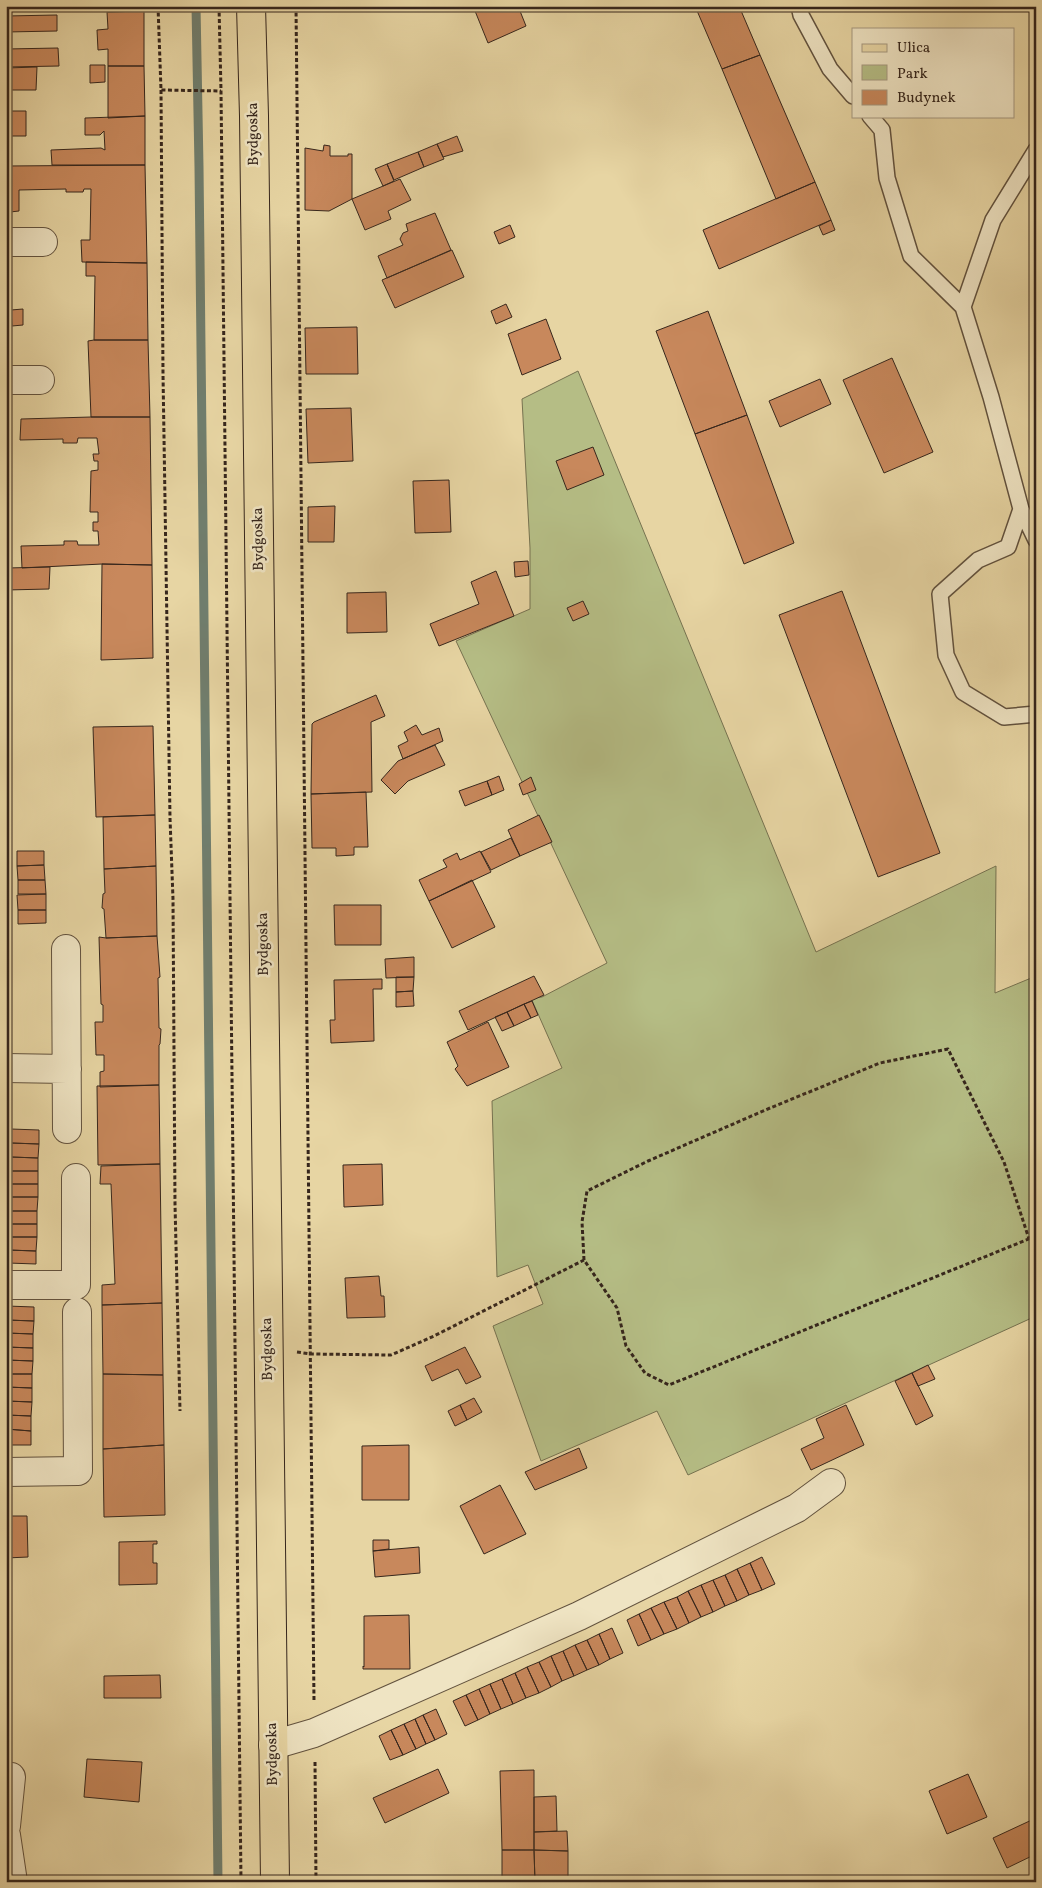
<svg xmlns="http://www.w3.org/2000/svg" width="1042" height="1888" viewBox="0 0 1042 1888" font-family="Vollkorn,serif">
  <rect width="100%" height="100%" fill="#e7d5a3"/>
  <filter id="stains"><feTurbulence type="fractalNoise" baseFrequency=".004" numOctaves="4"/><feColorMatrix values="0 0 0 0 .2 0 0 0 0 .09 0 0 0 0 .02 0 0 0 .5 -.17"/></filter>
  <radialGradient id="worn" r=".72"><stop offset=".6" stop-color="#630" stop-opacity="0"/><stop offset="1" stop-color="#630" stop-opacity=".3"/></radialGradient>
  <path fill="#b5bd85" stroke="#767250" d="M578 371 816 952 996 866 995 993 1036 976V1316L688 1475 657 1411 541 1461 493 1326 543 1304 528 1265 497 1277 492 1101 562 1068 531 998 542 997 607 963 456 641 530 609V548L522 399Z"/>
  <g fill="none" stroke-linecap="round" stroke-linejoin="round">
    <path stroke="#707e6e" stroke-width="9" d="M196 6 199 167 218 1882"/>
  </g>
  <path fill="#c8885c" stroke="#36261c" d="M107 6H144V11L107 12Z
    M473 6H518L526 26 488 43Z
    M555 6H569L557 11Z
    M695 6H739L760 55 722 69Z
    M144 11V66H108V49L98 50 97 30 108 29 107 12Z
    M57 15V31L6 32V16Z
    M58 48 59 66 6 67V49Z
    M760 55 815 182 776 199 722 69Z
    M90 65H105V82L90 83Z
    M108 66H144L145 116 108 118Z
    M37 67 36 90H6V68Z
    M6 111H26V136H6Z
    M145 116V165H52L51 150 101 148 105 150 104 131 100 135H85V118Z
    M457 136 463 151 443 157 437 144Z
    M437 144 444 159 424 167 418 152Z
    M324 145 330 146V156H348V154H352V199L329 211 305 210V148L323 151Z
    M418 152 424 167 394 180 387 164Z
    M387 164 394 181 383 186 375 169Z
    M145 165 147 263 82 262 81 240H90L91 189H84L83 192H66V189L19 190V211L10 212V187H6V166Z
    M400 179 411 200 388 211 391 219 365 230 352 199Z
    M815 182 831 220 719 269 703 230Z
    M6 187H10V223L6 226Z
    M435 213 451 250 387 278 378 256 403 245 400 239 403 233 408 231 406 224Z
    M831 220 835 230 823 235 819 226Z
    M510 225 515 237 499 244 494 232Z
    M452 250 464 277 395 308 382 280Z
    M86 262 147 263 148 340H94L95 276H86Z
    M506 304 512 317 496 324 491 311Z
    M23 309V325L12 326 11 310Z
    M708 311 747 415 695 434 656 331Z
    M546 319 561 359 522 375 508 334Z
    M357 327 358 374H306L305 328Z
    M94 340H148L150 417H91L88 341Z
    M892 358 933 452 884 473 843 380Z
    M820 379 831 404 780 427 769 401Z
    M351 408 353 461 308 463 306 409Z
    M747 415 794 543 744 564 695 434Z
    M91 417H150L152 565 102 564 22 568 21 546 64 545V541H77L78 545H99L98 531H93V522H98V512H90L91 471 98 470V461H94L93 454H99L97 438H78L77 443H63V439L20 440 21 419Z
    M593 447 604 475 567 490 556 461Z
    M449 480 451 532 415 533 413 481Z
    M335 506 334 542H308V507Z
    M528 561 529 575 515 577 514 562Z
    M102 564 152 565 153 658 101 660Z
    M50 567 49 589 6 590V568Z
    M496 571 514 616 439 646 430 624 479 604 471 582Z
    M842 591 940 853 878 877 779 615Z
    M386 592 387 632 347 633V593Z
    M583 601 589 614 573 621 567 608Z
    M376 695 385 716 371 722 372 792 311 794 312 724 314 722Z
    M416 725 422 735 439 728 443 741 403 759 398 746 408 741 404 732Z
    M153 726 155 815 96 817 93 727Z
    M435 745 445 765 408 781 395 794 381 780 398 761Z
    M499 776 504 790 492 795 487 781Z
    M531 777 536 790 523 795 519 784Z
    M487 781 492 795 465 806 459 791Z
    M366 792 368 847H354V855L336 856V848H312L311 794Z
    M155 815 156 866 104 869 103 817Z
    M539 815 552 842 520 856 508 830Z
    M511 838 520 856 491 870 481 852Z
    M17 851H44V865L17 866Z
    M480 851 491 872 429 901 419 880 447 867 443 860 457 853 460 860Z
    M44 865 45 880H18L17 866Z
    M156 866 157 936 106 938 104 909 102 908 103 894 105 893 104 869Z
    M18 880H45L46 894H18Z
    M472 880 495 927 452 948 429 901Z
    M46 894V910H18L17 895Z
    M334 905H381V945H335Z
    M18 910H46V923L18 924Z
    M157 936 160 977 158 978 159 1028 161 1029 160 1044 159 1045V1085L100 1087V1072L104 1071V1055H96L95 1022H103V1005L101 1004 99 937 106 938Z
    M414 957V977L386 978 385 959Z
    M534 976 544 995 468 1030 459 1011Z
    M396 977H414L413 991 396 992Z
    M382 979V989H373L374 1041 331 1043 330 1020H335L334 980Z
    M413 991 414 1006 396 1007V992Z
    M532 1001 538 1015 531 1018 524 1004Z
    M524 1004 531 1018 514 1026 507 1012Z
    M507 1012 514 1026 502 1031 495 1017Z
    M488 1022 509 1067 467 1086 455 1069 458 1066 447 1042Z
    M159 1085 160 1164 98 1165 97 1086Z
    M11 1129 39 1130V1144L11 1143Z
    M11 1143 39 1144 38 1158 11 1157Z
    M11 1157 38 1158V1171H10Z
    M160 1164 162 1303 102 1305V1285L115 1284 111 1184H100L101 1166Z
    M382 1164 383 1205 344 1207 343 1165Z
    M10 1171H38V1184H10Z
    M10 1184H38V1197H10Z
    M10 1197H38L37 1211H9Z
    M9 1211H37V1224H9Z
    M9 1224H37V1237H9Z
    M9 1237H37L36 1251 8 1250Z
    M8 1250 36 1251V1264L8 1263Z
    M379 1276 381 1296H384L385 1317 347 1318 345 1278Z
    M162 1303 163 1375 103 1374 102 1305Z
    M7 1306 34 1307V1321L7 1320Z
    M7 1320 34 1321 33 1334 6 1333Z
    M6 1333 33 1334V1348L6 1347Z
    M6 1347 33 1348V1361L6 1360Z
    M465 1347 481 1377 466 1384 458 1369 432 1381 425 1366Z
    M6 1360 33 1361 32 1374H6Z
    M928 1365 935 1379 918 1386 912 1373Z
    M912 1373 933 1416 916 1425 895 1381Z
    M6 1374H32V1388L6 1387Z
    M103 1374 163 1375 164 1445 103 1449Z
    M6 1387 32 1388V1402L6 1401Z
    M474 1398 482 1412 467 1420 460 1405Z
    M6 1401 32 1402 31 1416 6 1415Z
    M460 1405 467 1420 455 1426 448 1411Z
    M846 1405 864 1445 811 1470 801 1449 824 1438 816 1419Z
    M6 1415 31 1416V1431L6 1429Z
    M6 1429 31 1431V1445H6Z
    M164 1445 165 1515 104 1517 103 1449Z
    M409 1445V1500H362V1446Z
    M579 1448 587 1468 535 1490 525 1472Z
    M500 1485 526 1534 484 1554 460 1506Z
    M6 1516H27L28 1557 6 1558Z
    M373 1540H389V1549L373 1551Z
    M157 1541V1544H153V1563H157V1584L119 1585V1542Z
    M419 1547 420 1573 375 1577 373 1551Z
    M762 1557 775 1584 762 1590 750 1563Z
    M750 1563 762 1590 749 1595 737 1569Z
    M737 1569 749 1595 737 1601 725 1575Z
    M725 1575 737 1601 725 1606 713 1580Z
    M713 1580 725 1606 713 1612 701 1585Z
    M701 1585 713 1612 701 1617 688 1591Z
    M688 1591 701 1617 689 1623 677 1597Z
    M677 1597 689 1623 677 1629 664 1602Z
    M664 1602 677 1629 664 1634 651 1608Z
    M651 1608 664 1634 651 1640 639 1614Z
    M639 1614 651 1640 638 1646 627 1620Z
    M409 1615 410 1669H363V1666L364 1667V1616Z
    M612 1628 623 1653 610 1659 599 1634Z
    M599 1634 610 1659 599 1665 587 1640Z
    M587 1640 599 1665 587 1670 575 1645Z
    M575 1645 587 1670 574 1676 563 1651Z
    M563 1651 574 1676 562 1681 551 1656Z
    M551 1656 562 1681 551 1687 539 1662Z
    M539 1662 551 1687 539 1693 527 1667Z
    M527 1667 539 1693 526 1698 515 1673Z
    M515 1673 526 1698 513 1704 502 1679Z
    M160 1675 161 1698H104V1676Z
    M502 1679 513 1704 501 1709 490 1684Z
    M490 1684 501 1709 490 1714 479 1689Z
    M479 1689 490 1714 478 1720 466 1695Z
    M466 1695 478 1720 465 1726 453 1701Z
    M436 1709 447 1734 435 1740 423 1715Z
    M423 1715 435 1740 426 1744 415 1719Z
    M415 1719 426 1744 416 1749 404 1724Z
    M404 1724 416 1749 403 1755 391 1730Z
    M391 1730 403 1755 390 1760 379 1736Z
    M87 1759 142 1762 139 1802 84 1797Z
    M438 1769 449 1793 385 1823 373 1798Z
    M534 1770V1850H502L500 1771Z
    M968 1774 987 1817 947 1834 929 1791Z
    M556 1796 557 1831 534 1832V1797Z
    M1036 1818V1854L1007 1868 993 1838Z
    M567 1831 568 1851 534 1850V1832Z
    M502 1850H534L535 1882H502Z
    M534 1850 568 1851V1882H535Z"/>
  <g fill="none" stroke-linecap="round" stroke-linejoin="round">
    <g stroke="#62523e" stroke-width="18">
      <path id="service" d="M799 6 801 15 830 69 853 96
        M870 116 882 130 887 178 911 256 963 307
        M1036 150 993 220 963 307 991 397 1021 509 1036 540
        M1021 509 1008 547 978 560 940 594 946 655 963 692 1004 717 1036 714"/>
    </g>
    <g stroke="#62523e" stroke-width="30">
      <path id="minor" d="M6 242H43
        M6 380H40
        M66 949 67 1129
        M6 1068 67 1069
        M6 1285H76V1178
        M6 1472 78 1471 77 1312
        M273 1745 314 1733 579 1616 797 1508 831 1483
        M6 1826 11 1777
        M6 1835 13 1882"/>
    </g>
    <g stroke="#36261c" stroke-width="30">
      <path id="primary" d="M251 6 254 116 275 1882"/>
    </g>
    <path stroke="#36261c" stroke-width="3" stroke-dasharray="4 2.5" stroke-linecap="butt" d="M158 6 161 90 221 91
      M219 6 221 91 241 1882
      M296 6 314 1701
      M161 90 163 374 170 818 173 899 175 1204 180 1411
      M584 1260 582 1222 587 1191 648 1161 770 1108 880 1063 948 1049 1004 1162 1029 1239
      M297 1352 311 1354 391 1355 434 1336 584 1260 617 1308 626 1346 645 1373 669 1385 1036 1236
      M315 1762 316 1882"/>
    <use href="#service" stroke="#efe4c3" stroke-width="15"/>
    <use href="#minor" stroke="#efe4c3" stroke-width="28"/>
    <use href="#primary" stroke="#e7d5a3" stroke-width="28"/>
  </g>
  <g text-anchor="middle" dominant-baseline="central" stroke-width="5" stroke-linejoin="round" paint-order="stroke">
    <g font-size="15" fill="#36261c" stroke="#efe4c3">
      <text transform="translate(254 134) rotate(-91)">Bydgoska</text>
      <text transform="translate(259 539) rotate(-91)">Bydgoska</text>
      <text transform="translate(264 944) rotate(-91)">Bydgoska</text>
      <text transform="translate(268 1349) rotate(-91)">Bydgoska</text>
      <text transform="translate(273 1754) rotate(-91)">Bydgoska</text>
    </g>
  </g>
  <rect width="1042" height="1888" fill="none" stroke="#e7d5a3" stroke-width="25"/>
  <rect x="8" y="8" width="1027" height="1873" fill="none" stroke="#36261c" stroke-width="2.5"/>
  <rect x="12" y="12" width="1017" height="1863" fill="none" stroke="#36261c"/>
  <rect x="852" y="28" width="162" height="90" fill="#efe4c3" stroke="#a59880"/>
  <rect x="862" y="44" width="25" height="8" fill="#e7d5a3" stroke="#a59880"/>
  <text x="897" y="52" font-size="15" fill="#36261c">Ulica</text>
  <rect x="862" y="65" width="25" height="15" fill="#b5bd85" stroke="#a59880"/>
  <text x="897" y="78" font-size="15" fill="#36261c">Park</text>
  <rect x="862" y="90" width="25" height="15" fill="#c8885c" stroke="#a59880"/>
  <text x="897" y="102" font-size="15" fill="#36261c">Budynek</text>
  <rect width="100%" height="100%" filter="url(#stains)"/>
  <rect width="100%" height="100%" fill="url(#worn)"/>
</svg>
